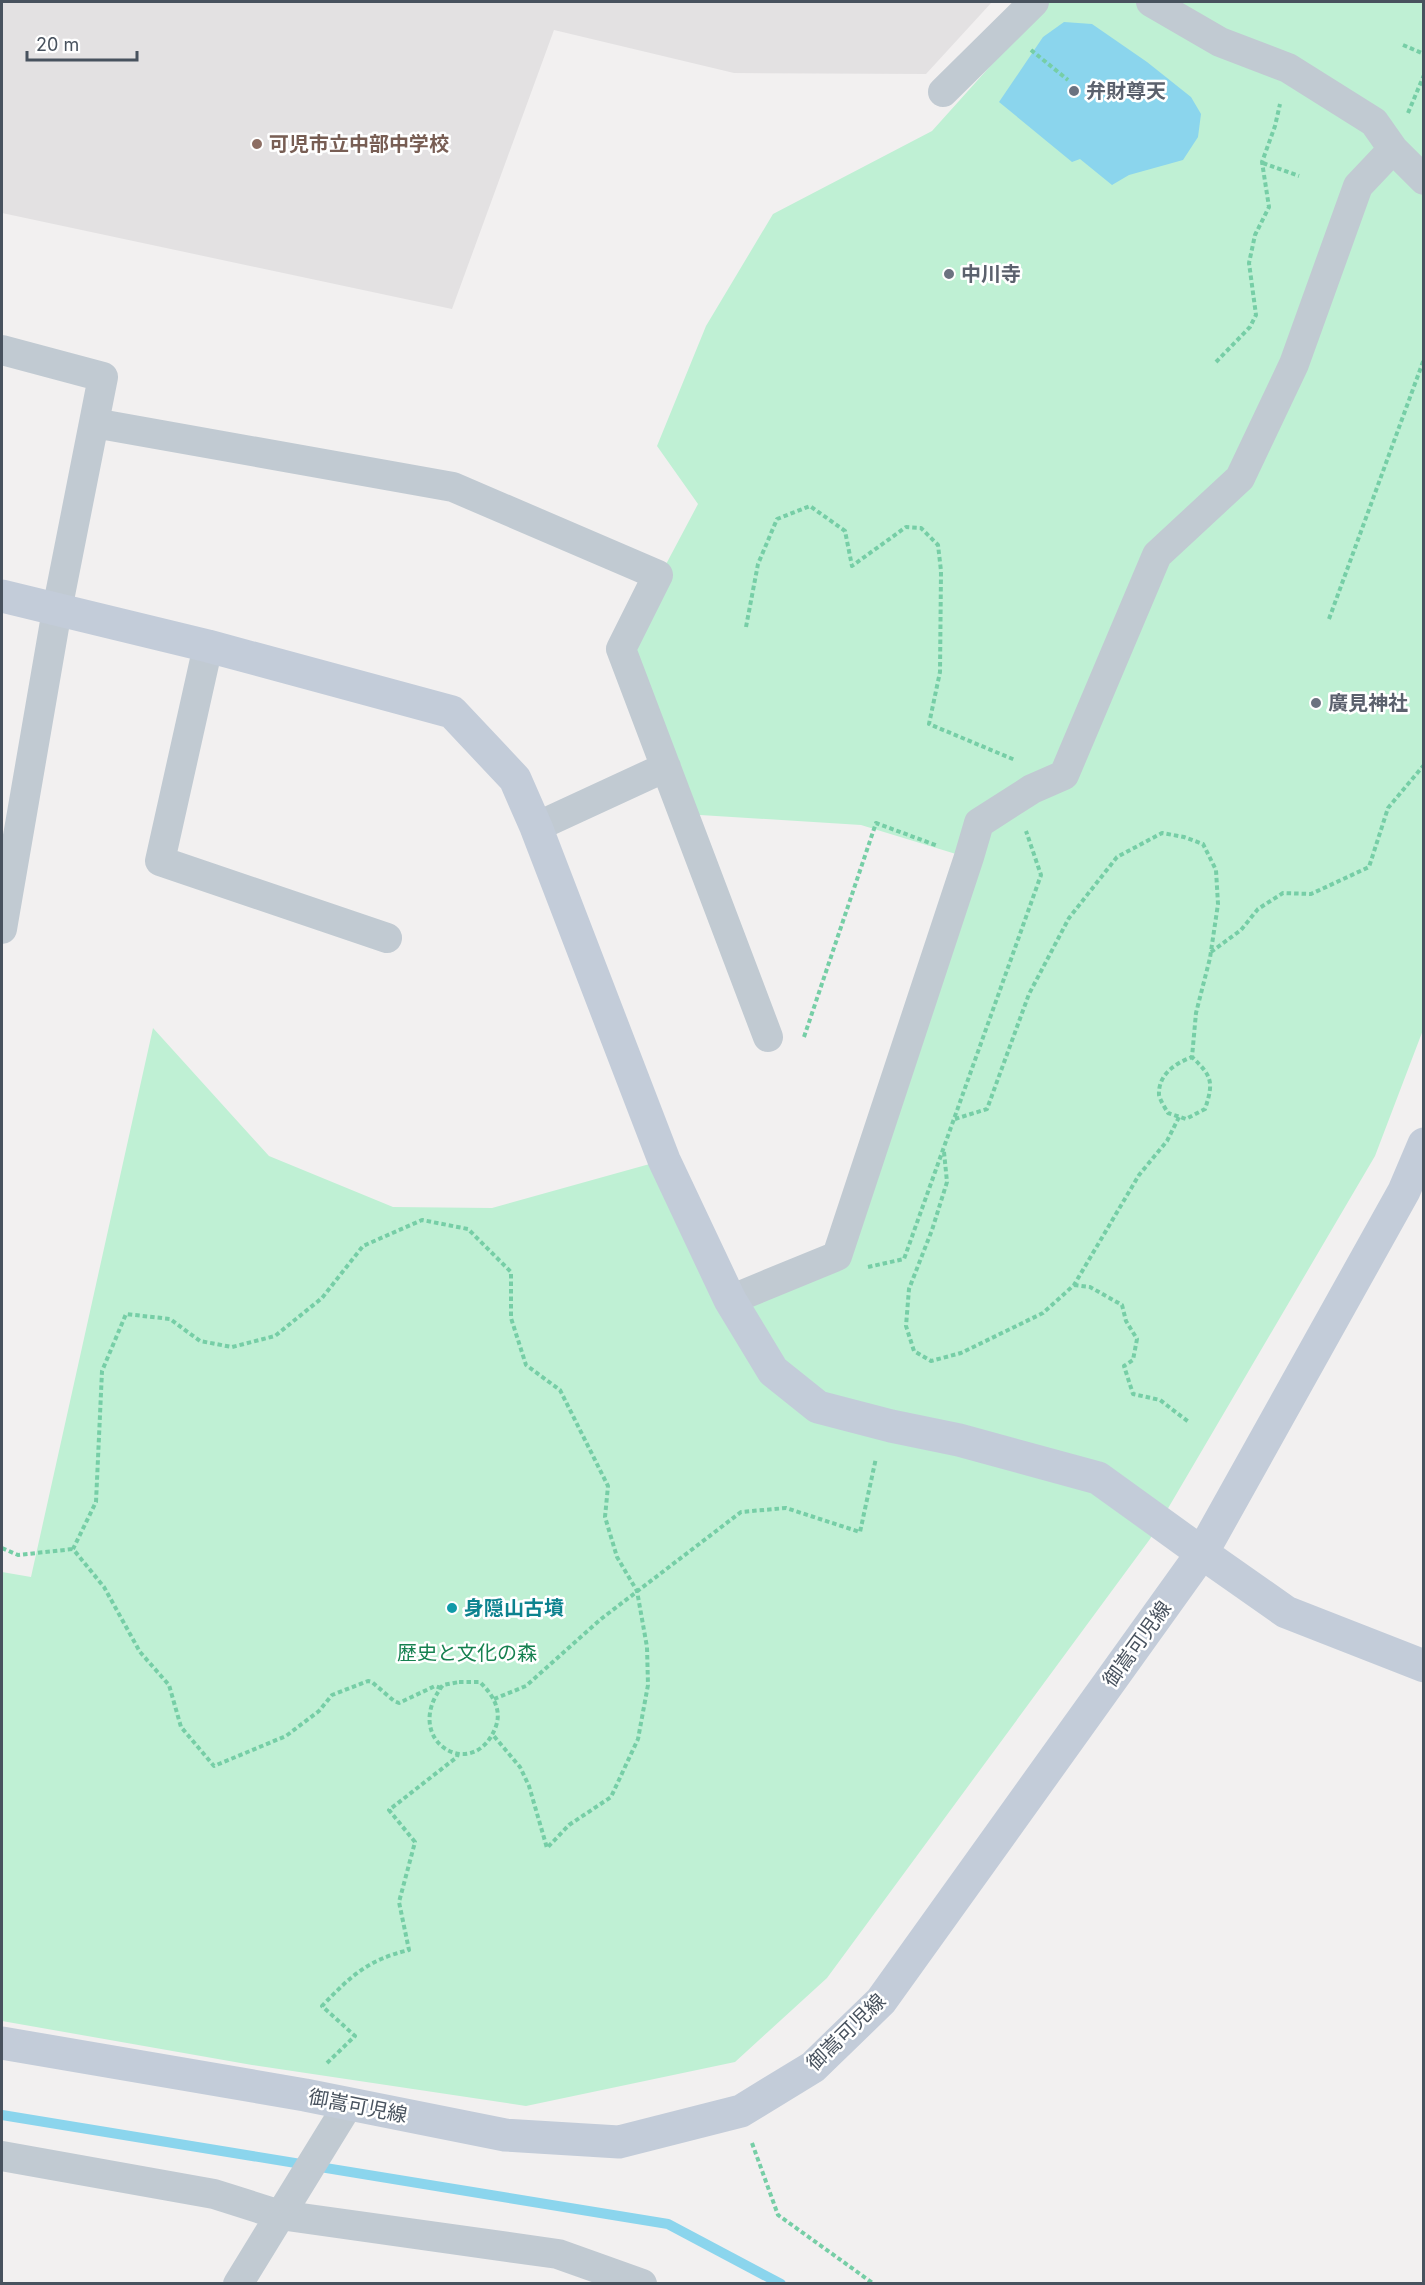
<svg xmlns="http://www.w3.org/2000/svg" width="1425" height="2285" viewBox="0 0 1425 2285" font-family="Inter,'Noto Sans JP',sans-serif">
  <rect width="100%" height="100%" fill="#f2f0f0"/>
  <path fill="#e3e1e2" d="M2 2H992L926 74 734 73 554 30 452 309 2 213Z"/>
  <path fill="#bff0d4" d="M1045 2H1423V1030L1375 1156 1150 1539 827 1978 735 2062 526 2106 252 2065 2 2021V1572L31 1577 153 1028 269 1156 393 1207 492 1208 664 1160 730 1300 837 1256 969 858 861 825 684 814 621 649 698 504 657 446 706 326 773 214 932 131 1028 24Z"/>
  <path fill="#8bd5ed" d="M1064 22 1092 24 1147 62 1191 97 1201 114 1198 137 1183 160 1129 175 1112 185 1080 159 1072 162 999 102 1043 37Z"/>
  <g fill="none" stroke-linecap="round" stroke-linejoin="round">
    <path stroke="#8bd5ed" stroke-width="10" d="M2 2115 668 2224 781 2284"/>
    <path stroke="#76cea6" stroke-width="4" stroke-dasharray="4.5 3" stroke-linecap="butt" d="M1403 45 1424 54
      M1031 50 1068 80
      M1408 113 1424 75
      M1263 163 1299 176
      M1216 362 1250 327 1256 315 1249 263 1255 235 1269 207 1262 162 1275 126 1280 104
      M1329 619 1424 359
      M746 627 758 564 777 519 810 506 845 531 852 566 906 527 921 528 938 545 941 571 940 672 929 724 1015 760
      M1211 952 1241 930 1258 909 1283 893 1311 894 1369 867 1388 808 1424 765
      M804 1037 876 823 938 846
      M955 1119 987 1109 1029 994 1069 918 1117 857 1162 833 1184 837 1203 844 1216 870 1218 904 1210 958 1196 1013 1192 1057C1212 1076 1214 1082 1205 1109L1186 1119 1168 1113C1165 1108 1160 1100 1159 1095 1158 1074 1176 1063 1192 1057
      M944 1152 947 1182 932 1230 909 1289 906 1326 914 1351 931 1361 961 1353 1043 1313 1074 1285 1139 1175 1167 1141 1179 1117
      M868 1267 904 1259 1041 875 1026 831
      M1074 1285 1090 1287 1122 1305 1126 1321 1137 1339 1133 1360 1124 1366 1133 1394 1160 1400 1190 1423
      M2 1548 18 1555 73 1549
      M459 1682H480C492 1694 502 1709 496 1726 475 1785 399 1741 443 1685Z
      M441 1688 435 1686 399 1703 394 1701 372 1682 368 1681 332 1695 319 1711 286 1736 214 1766 181 1727 169 1685 140 1652 104 1587 73 1549 96 1502 102 1371 126 1314 170 1319 200 1341 232 1347 275 1336 322 1298 363 1246 422 1220 468 1229 511 1272V1318L526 1365 560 1390 608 1486 605 1517 617 1557 637 1591 647 1647 648 1685 638 1739 611 1797 569 1825 547 1848 529 1786 520 1767 493 1735
      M494 1699 526 1686 601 1619 741 1512 786 1508 860 1532 876 1458
      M327 2063 355 2036 322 2006C351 1976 367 1960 409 1950L399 1902 415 1842 389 1810 457 1757 458 1753
      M752 2143 778 2215 874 2284"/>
    <path stroke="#c1cad2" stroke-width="30" d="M1151 2 1220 42 1288 68 1374 122 1393 149 1424 180
      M943 92 1034 2
      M2 350 103 377 57 610 2 929
      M94 423 453 487 658 575 621 649 768 1037
      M208 646 160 861 387 938
      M536 827 666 767
      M730 1300 837 1256 969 857 979 823 1032 789 1064 775 1157 555 1240 478 1294 364 1358 186 1393 149
      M2 2156 214 2194 280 2215 558 2254 642 2284
      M238 2284 348 2105"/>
    <path stroke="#c3ccd9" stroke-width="33" d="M2 596 208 646 452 712 515 779 536 827 664 1160 730 1300 773 1371 818 1407 891 1426 959 1440 1098 1478 1202 1553 1404 1191 1424 1144
      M2 2043 305 2095 505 2135 619 2142 741 2111 813 2067 881 2001 1202 1553 1286 1612 1424 1666"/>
  </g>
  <g fill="#6b7280" stroke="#fff" stroke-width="2">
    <circle cx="1074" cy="91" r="6"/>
    <circle cx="949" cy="274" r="6"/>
    <circle cx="1316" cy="703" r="6"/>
  </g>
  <circle fill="#8d6e63" stroke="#fff" stroke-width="2" cx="257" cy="144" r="6"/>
  <circle fill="#0f9aa8" stroke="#fff" stroke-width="2" cx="452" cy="1608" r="6"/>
  <g text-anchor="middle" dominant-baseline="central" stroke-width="5" stroke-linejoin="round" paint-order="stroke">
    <g font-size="20" font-weight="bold" fill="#5b616d" stroke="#fff" text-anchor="start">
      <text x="1086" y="91">弁財尊天</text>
      <text x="961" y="274">中川寺</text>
      <text x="1328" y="703">廣見神社</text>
    </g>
    <g font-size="20" font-weight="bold" fill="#785e54" stroke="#fff" text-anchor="start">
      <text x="269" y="144">可児市立中部中学校</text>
    </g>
    <g font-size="20" font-weight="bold" fill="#0d838f" stroke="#fff" text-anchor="start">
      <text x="464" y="1608">身隠山古墳</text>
    </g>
    <g font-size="20" fill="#48525e" stroke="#fff">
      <text transform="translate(1137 1644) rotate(-54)">御嵩可児線</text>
      <text transform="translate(846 2032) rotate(-44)">御嵩可児線</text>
      <text transform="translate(358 2106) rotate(11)">御嵩可児線</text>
    </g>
    <g font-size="20" fill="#168150" stroke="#fff">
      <text x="467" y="1653">歴史と文化の森</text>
    </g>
  </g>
  <rect width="1425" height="2285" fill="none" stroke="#48525e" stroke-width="6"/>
  <path d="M27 51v9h110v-9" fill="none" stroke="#48525e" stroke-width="3"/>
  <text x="36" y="51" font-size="18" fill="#48525e" stroke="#ffffff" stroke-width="4.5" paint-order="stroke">20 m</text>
</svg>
